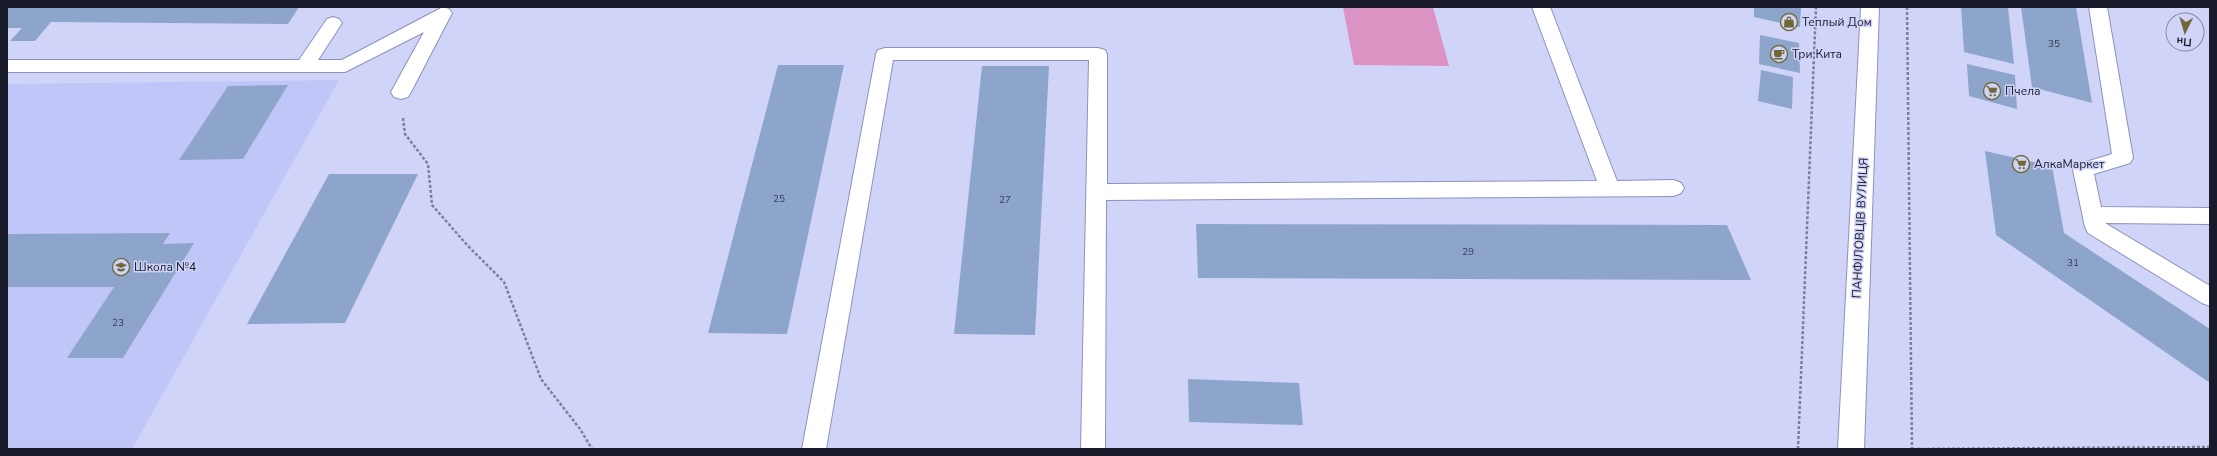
<svg xmlns="http://www.w3.org/2000/svg" width="2217" height="456" viewBox="0 0 2217 456" font-family="'Nunito Sans',sans-serif">
  <rect width="100%" height="100%" fill="#d0d4f8"/>
  <path fill="#c1c6f9" d="M339 80 132 449H7V84Z"/>
  <path fill="#db93c4" d="M1343 7H1433L1449 66 1354 65Z"/>
  <path fill="#8ea5cb" d="M7 7H299L288 24 51 22 35 41H10L22 28H7Z
    M1754 7H1801L1800 27 1754 17Z
    M1961 7H2008L2014 64 1964 52Z
    M2021 7H2076L2092 103 2032 87Z
    M1760 35 1799 43 1800 73 1759 64Z
    M1967 64 2015 75 2017 109 1969 96Z
    M778 65H844L787 334 708 333Z
    M982 66H1049L1035 335 954 334Z
    M1761 70 1793 77 1792 109 1758 101Z
    M288 85 243 159 179 160 228 86Z
    M1985 151 2052 166 2064 233 2210 329V383L1996 235Z
    M329 174H418L345 323 247 324Z
    M1196 224 1727 225 1751 280 1198 278Z
    M170 233 163 244 194 243 123 358H67L114 287H7V234Z
    M1188 379 1299 383 1303 425 1189 422Z"/>
  <g fill="none" stroke-linecap="round" stroke-linejoin="round">
    <g stroke="#8d92bb" stroke-width="2">
      <path id="service" d="M443 7 449 9 452 13 411 92 408 97 401 99 394 97 391 92 424 32 345 72H7V60H299L327 19 333 17 339 19 342 23 318 60H342Z
        M1532 7H1550L1617 181 1674 180 1681 183 1684 188 1681 193 1674 196 1106 200 1105 449H1081L1089 60H893L826 449H802L876 54 878 50 885 48H1098L1105 50 1107 54V184L1597 181Z
        M2089 7H2107L2133 158 2130 163 2094 174 2101 207 2210 208V224L2105 223 2210 286V306L2202 303 2088 233 2085 227 2073 170 2076 165 2112 154Z"/>
    </g>
    <g stroke="#8d92bb" stroke-width="2">
      <path id="minor" d="M1861 7H1879L1864 449H1838Z"/>
    </g>
    <path stroke="#7c7f9a" stroke-width="2.5" stroke-dasharray="3 2" stroke-linecap="butt" d="M1907 7 1912 449
      M403 118 405 134 428 164 432 205 468 246 504 282 541 379 580 429 592 449
      M1798 449 1816 7
      M1912 449 2210 447"/>
    <use href="#service" fill="#fff" fill-rule="evenodd"/>
    <use href="#minor" fill="#fff" fill-rule="evenodd"/>
  </g>
  <defs>
    <g id="shop-ring" transform="scale(0.9)"><circle r="9.5" fill="#d0d4f8" stroke="#716835" stroke-width="1.5"/><path d="M-5-2.5h2.3a2.7 3.5 0 0 1 5.4 0H5L5.5 6h-11ZM-1.5-2.5h3a1.5 2.3 0 0 0-3 0Z" fill="#716835"/></g>
    <g id="cafe-ring" transform="scale(0.9)"><circle r="9.5" fill="#d0d4f8" stroke="#716835" stroke-width="1.5"/><path d="M-5.5-4.5H6V0H3Q3 3.5 0 3.5H-2.5Q-5.5 3.5-5.5 0ZM3-3.2v2h1.7v-2ZM-6 4.5H4V6H-6Z" fill="#716835"/></g>
    <g id="supermarket-ring" transform="scale(0.9)"><circle r="9.5" fill="#d0d4f8" stroke="#716835" stroke-width="1.5"/><path d="M-6-5.5h2.5l.6 2H6L4.5 2H-2.5L-4.4-4H-6ZM-1.5 3.2a1.3 1.3 0 1 0 .1 0ZM3 3.2a1.3 1.3 0 1 0 .1 0Z" fill="#716835"/></g>
    <g id="school-ring" transform="scale(0.9)"><circle r="9.5" fill="#d0d4f8" stroke="#716835" stroke-width="1.5"/><path d="M0-5L7-2L0 1L-7-2ZM-4 1L0 2.5L4 1V4Q0 6-4 4Z" fill="#716835"/></g>
  </defs>
  <g fill-rule="evenodd">
    <use href="#shop-ring" x="1789" y="22"/>
    <use href="#cafe-ring" x="1779" y="54"/>
    <use href="#supermarket-ring" x="1992" y="91"/>
    <use href="#supermarket-ring" x="2021" y="164"/>
    <use href="#school-ring" x="121" y="267"/>
  </g>
  <g text-anchor="middle" dominant-baseline="central" stroke-width="3" stroke-linejoin="round" paint-order="stroke">
    <g font-size="10" fill="#363e53">
      <text x="2054" y="44">35</text>
      <text x="779" y="199">25</text>
      <text x="1005" y="200">27</text>
      <text x="1468" y="252">29</text>
      <text x="2073" y="263">31</text>
      <text x="118" y="323">23</text>
    </g>
    <g font-size="12" fill="#191b2b" stroke="#d0d4f8" text-anchor="start">
      <text x="1802" y="22">Теплый Дом</text>
      <text x="1792" y="54">Три Кита</text>
      <text x="2005" y="91">Пчела</text>
      <text x="2034" y="164">АлкаМаркет</text>
      <text x="134" y="267">Школа №4</text>
    </g>
    <g font-size="12" fill="#191b2b" stroke="#d0d4f8">
      <text transform="translate(1860 228) rotate(-87)">ПАНФІЛОВЦІВ ВУЛИЦЯ</text>
    </g>
  </g>
  <rect width="2217" height="456" fill="none" stroke="#191b2b" stroke-width="16"/>
  <g transform="translate(2185 32) rotate(185)"><circle r="19" fill="#d0d4f8" stroke="#878aa6"/>
  <path d="M0-3L7 15L0 10L-7 15Z" fill="#716835"/>
  <text y="-6" font-size="11" font-weight="bold" text-anchor="middle" fill="#191b2b">Пн</text>
  </g>
</svg>
